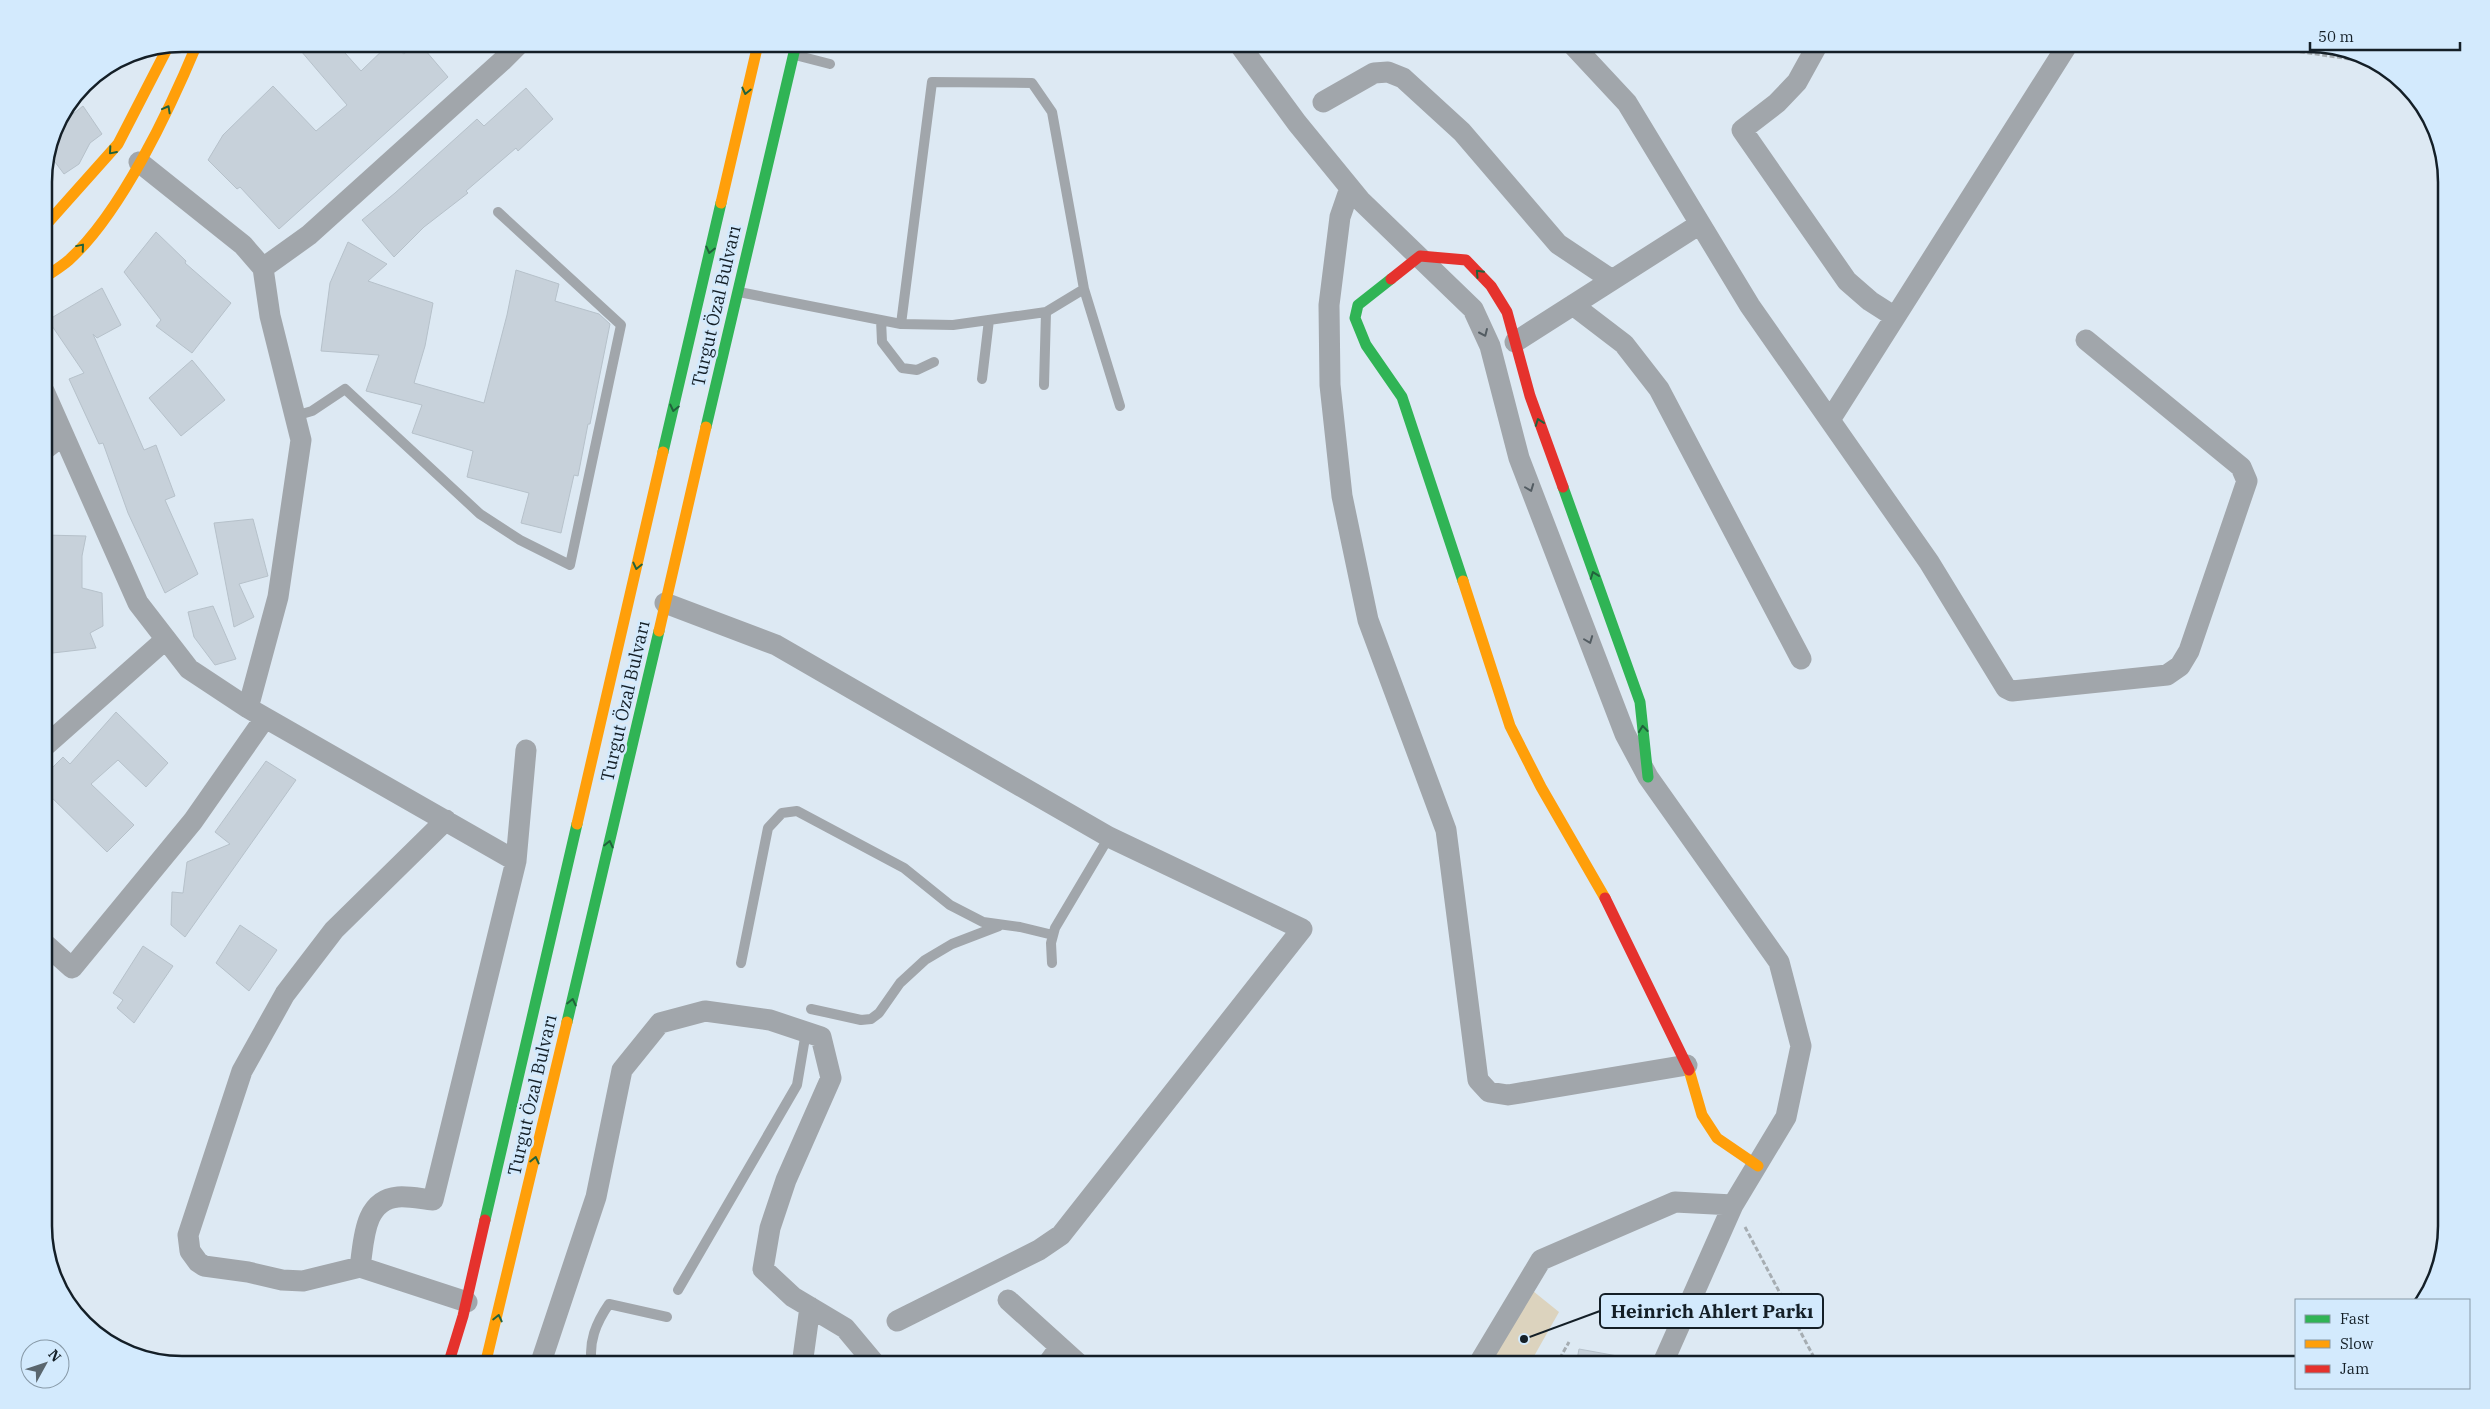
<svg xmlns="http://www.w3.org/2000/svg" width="2490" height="1409" viewBox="0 0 2490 1409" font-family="'IBM Plex Serif',serif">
  <rect width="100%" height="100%" fill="#dde9f3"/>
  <path fill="#dcd3be" d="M1533 1291 1559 1312 1529 1365H1487Z"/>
  <path fill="#c7d1da" stroke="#b6c1ca" d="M295 44H337L361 71 389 44 404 54 415 44H420L448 77 279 229 240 187 237 189 208 160 223 135 273 86 316 131 347 105Z
    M526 88 553 119 518 151 516 148 466 191 468 193 424 227 394 257 362 220 395 193 477 119 484 126Z
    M83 106 102 134 90 143 79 164 64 174 49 154 54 129Z
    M156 232 186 261 185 263 231 303 192 353 156 326 161 320 124 272Z
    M348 242 387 264 368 281 433 303 425 346 414 383 484 403 507 315 516 270 559 284 555 301 599 314 610 324 590 424H588L578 476 574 475 561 533 521 523 529 493 467 477 473 451 412 433 422 405 366 391 379 355 321 351 330 283Z
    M102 288 121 325 97 338 93 334 144 450 156 445 175 496 165 500 198 574 165 593 128 513 103 443 99 444 69 379 84 373 48 320Z
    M192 360 225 400 181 436 149 398Z
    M253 519 268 576 239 584 254 617 234 627 214 523Z
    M44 535 86 536 82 556V588L102 593 103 626 90 633 96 648 44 654Z
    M213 606 236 659 215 665 194 637 188 612Z
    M116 712 168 763 146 787 118 760 91 784 134 825 107 852 44 790V776L63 757 70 764Z
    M266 761 296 780 185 937 171 925 172 892 183 893 187 862 230 844 215 832Z
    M240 925 277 950 249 991 216 963Z
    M143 946 173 966 134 1023 117 1008 123 1000 113 993Z
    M1579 1349 1623 1357 1622 1365H1576Z"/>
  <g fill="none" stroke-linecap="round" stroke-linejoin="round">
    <path stroke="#a6adb2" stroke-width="3" stroke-dasharray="5 2.5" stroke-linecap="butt" d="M2248 44 2377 63
      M1745 1227 1818 1365
      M1556 1365 1569 1342"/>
    <path stroke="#a1a6ab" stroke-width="10" d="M795 55 830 64
      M739 292 901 324 953 325 1046 312 1084 289
      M881 320 882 342 902 368 917 370 934 362
      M901 324 932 82 1032 83 1052 112 1084 289 1120 406
      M982 379 989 320
      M1044 385 1046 312
      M295 416 312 411 345 389 480 514 520 540 570 565 621 325 498 212
      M741 963 768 828 782 813 797 811 904 868 950 905 983 922 1020 927 1053 935
      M1052 963 1051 943 1055 928 1109 837
      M811 1009 861 1020 871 1019 879 1013 900 983 925 960 952 944 999 926
      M678 1290 797 1085 806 1032
      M592 1365C588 1342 596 1323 609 1304L667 1317"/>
    <path stroke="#a1a6ab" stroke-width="21" d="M1239 44 1297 123 1360 200 1473 309 1490 346 1519 458 1625 734 1648 777 1779 962 1801 1046 1786 1117 1733 1205 1662 1365
      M1572 44 1627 103 1750 306 1929 562 2006 688 2012 691 2167 675 2180 666 2189 651 2247 481 2241 467 2086 340
      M1818 44 1797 82 1777 103 1742 130 1847 281 1870 301 1895 317
      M1323 102 1374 73 1388 72 1403 78 1462 132 1558 244 1612 280
      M139 162 243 245 263 268 270 316 301 440 278 597 248 708
      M1350 188 1340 217 1329 305 1330 385 1342 496 1368 620 1446 830 1478 1080 1489 1092 1508 1095 1687 1065
      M263 268 309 235 502 61 519 44
      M1573 305 1624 344 1659 389 1801 659
      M1515 342 1700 224
      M44 391 138 603 189 669 248 708 516 861
      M1830 420 2068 44
      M44 450 62 436
      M665 603 776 645 1109 837 1302 929 1061 1235 1039 1250 897 1321
      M44 747 166 639
      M446 820 334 930 285 994 242 1071 188 1235 190 1251 198 1262 204 1266 248 1272 282 1280 303 1281 360 1267 467 1302
      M44 943 72 968 193 821 265 718
      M360 1267C364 1242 363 1200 398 1197 409 1196 422 1199 433 1200L516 861 526 750
      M1008 1300 1080 1365
      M540 1365 596 1197 622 1070 660 1023 705 1011 770 1020 821 1037 831 1078 786 1180 770 1228 763 1269 793 1297 845 1328 876 1365
      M802 1365 810 1307
      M1047 1365 1060 1347
      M1478 1365 1541 1260 1675 1202 1733 1205"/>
    <path stroke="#30b455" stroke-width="11" d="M1391 279 1358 305 1355 318 1366 345 1402 397 1463 581
      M706 427 796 44
      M663 452 721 203
      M1563 487 1640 702 1648 777
      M567 1022 659 631
      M485 1220 577 824"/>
    <path stroke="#ff9f0a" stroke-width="11" d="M721 203 758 44
      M44 227 118 144 168 47
      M44 278C52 272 61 267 69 260 121 213 170 109 197 44
      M1463 581 1510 726 1541 787 1605 898
      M659 631 706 427
      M577 824 663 452
      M1689 1070 1702 1115 1717 1138 1758 1166
      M485 1365 567 1022"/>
    <path stroke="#e5322d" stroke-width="11" d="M1391 279 1420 256 1466 260 1491 286 1507 312 1530 396 1563 487
      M1605 898 1689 1070
      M448 1365 463 1316 485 1220"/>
  </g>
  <defs><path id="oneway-chevron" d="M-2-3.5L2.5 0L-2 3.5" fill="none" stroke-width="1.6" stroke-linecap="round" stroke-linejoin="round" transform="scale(1.25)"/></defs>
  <g stroke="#21623c">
    <use href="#oneway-chevron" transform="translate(746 91) rotate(103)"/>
    <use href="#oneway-chevron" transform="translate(167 109) rotate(-62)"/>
    <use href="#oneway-chevron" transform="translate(112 151) rotate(131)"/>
    <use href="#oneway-chevron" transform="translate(81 247) rotate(-50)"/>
    <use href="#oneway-chevron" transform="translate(710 250) rotate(103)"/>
    <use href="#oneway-chevron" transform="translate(1479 273) rotate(-133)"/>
    <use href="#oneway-chevron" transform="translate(674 408) rotate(103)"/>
    <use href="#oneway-chevron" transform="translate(1539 422) rotate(-110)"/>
    <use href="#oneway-chevron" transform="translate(637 566) rotate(103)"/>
    <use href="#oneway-chevron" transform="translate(1594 575) rotate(-110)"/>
    <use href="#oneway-chevron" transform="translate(1643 729) rotate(-96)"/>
    <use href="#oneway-chevron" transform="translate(609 844) rotate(-77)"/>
    <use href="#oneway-chevron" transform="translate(572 1002) rotate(-77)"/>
    <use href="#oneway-chevron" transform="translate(535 1160) rotate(-77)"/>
    <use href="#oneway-chevron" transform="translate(498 1318) rotate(-77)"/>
  </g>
  <g stroke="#535c62">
    <use href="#oneway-chevron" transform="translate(1484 333) rotate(66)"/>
    <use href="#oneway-chevron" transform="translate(1530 488) rotate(69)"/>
    <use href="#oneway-chevron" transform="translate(1589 640) rotate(69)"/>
  </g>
  <g text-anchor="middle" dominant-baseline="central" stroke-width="5" stroke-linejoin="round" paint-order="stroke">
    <g font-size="18" fill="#141f27" stroke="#d3eafd">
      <text transform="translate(716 306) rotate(-77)">Turgut Özal Bulvarı</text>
      <text transform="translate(625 701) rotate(-77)">Turgut Özal Bulvarı</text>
      <text transform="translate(532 1095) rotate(-77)">Turgut Özal Bulvarı</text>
    </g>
  </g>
  <path d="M0 0H2490V1409H0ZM182 52H2308A130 130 0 0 1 2438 182V1226A130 130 0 0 1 2308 1356H182A130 130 0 0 1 52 1226V182A130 130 0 0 1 182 52Z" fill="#d3eafd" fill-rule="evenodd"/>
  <path fill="none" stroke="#141f27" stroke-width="2.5" d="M182 52H2308A130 130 0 0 1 2438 182V1226A130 130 0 0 1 2308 1356H182A130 130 0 0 1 52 1226V182A130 130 0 0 1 182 52Z"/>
  <path fill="none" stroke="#141f27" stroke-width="2" d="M1524 1339L1600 1311"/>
  <circle fill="#141f27" stroke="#d3eafd" stroke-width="2" cx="1524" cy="1339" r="5"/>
  <rect fill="#d3eafd" stroke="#141f27" stroke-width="2" x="1600" y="1294" width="223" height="34" rx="5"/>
  <g font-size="19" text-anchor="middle" font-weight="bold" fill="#141f27">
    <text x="1712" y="1318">Heinrich Ahlert Parkı</text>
  </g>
  <rect x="2295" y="1299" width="175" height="90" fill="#d3eafd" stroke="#8799a7"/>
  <rect x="2305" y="1315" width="25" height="8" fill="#30b455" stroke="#8799a7"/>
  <text x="2340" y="1324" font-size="15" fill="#141f27">Fast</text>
  <rect x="2305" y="1340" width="25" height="8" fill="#ff9f0a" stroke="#8799a7"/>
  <text x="2340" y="1349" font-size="15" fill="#141f27">Slow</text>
  <rect x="2305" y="1365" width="25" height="8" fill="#e5322d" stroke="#8799a7"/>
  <text x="2340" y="1374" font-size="15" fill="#141f27">Jam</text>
  <g transform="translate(45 1364) rotate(50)"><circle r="24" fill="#d3eafd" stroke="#8799a7"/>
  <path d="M0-4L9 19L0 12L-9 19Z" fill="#5a666e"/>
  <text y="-8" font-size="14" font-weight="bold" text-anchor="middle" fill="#141f27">N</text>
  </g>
  <path d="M2310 42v8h150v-8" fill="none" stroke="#141f27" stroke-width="2.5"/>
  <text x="2318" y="42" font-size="15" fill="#141f27" stroke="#d3eafd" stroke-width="4" paint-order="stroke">50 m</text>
</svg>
